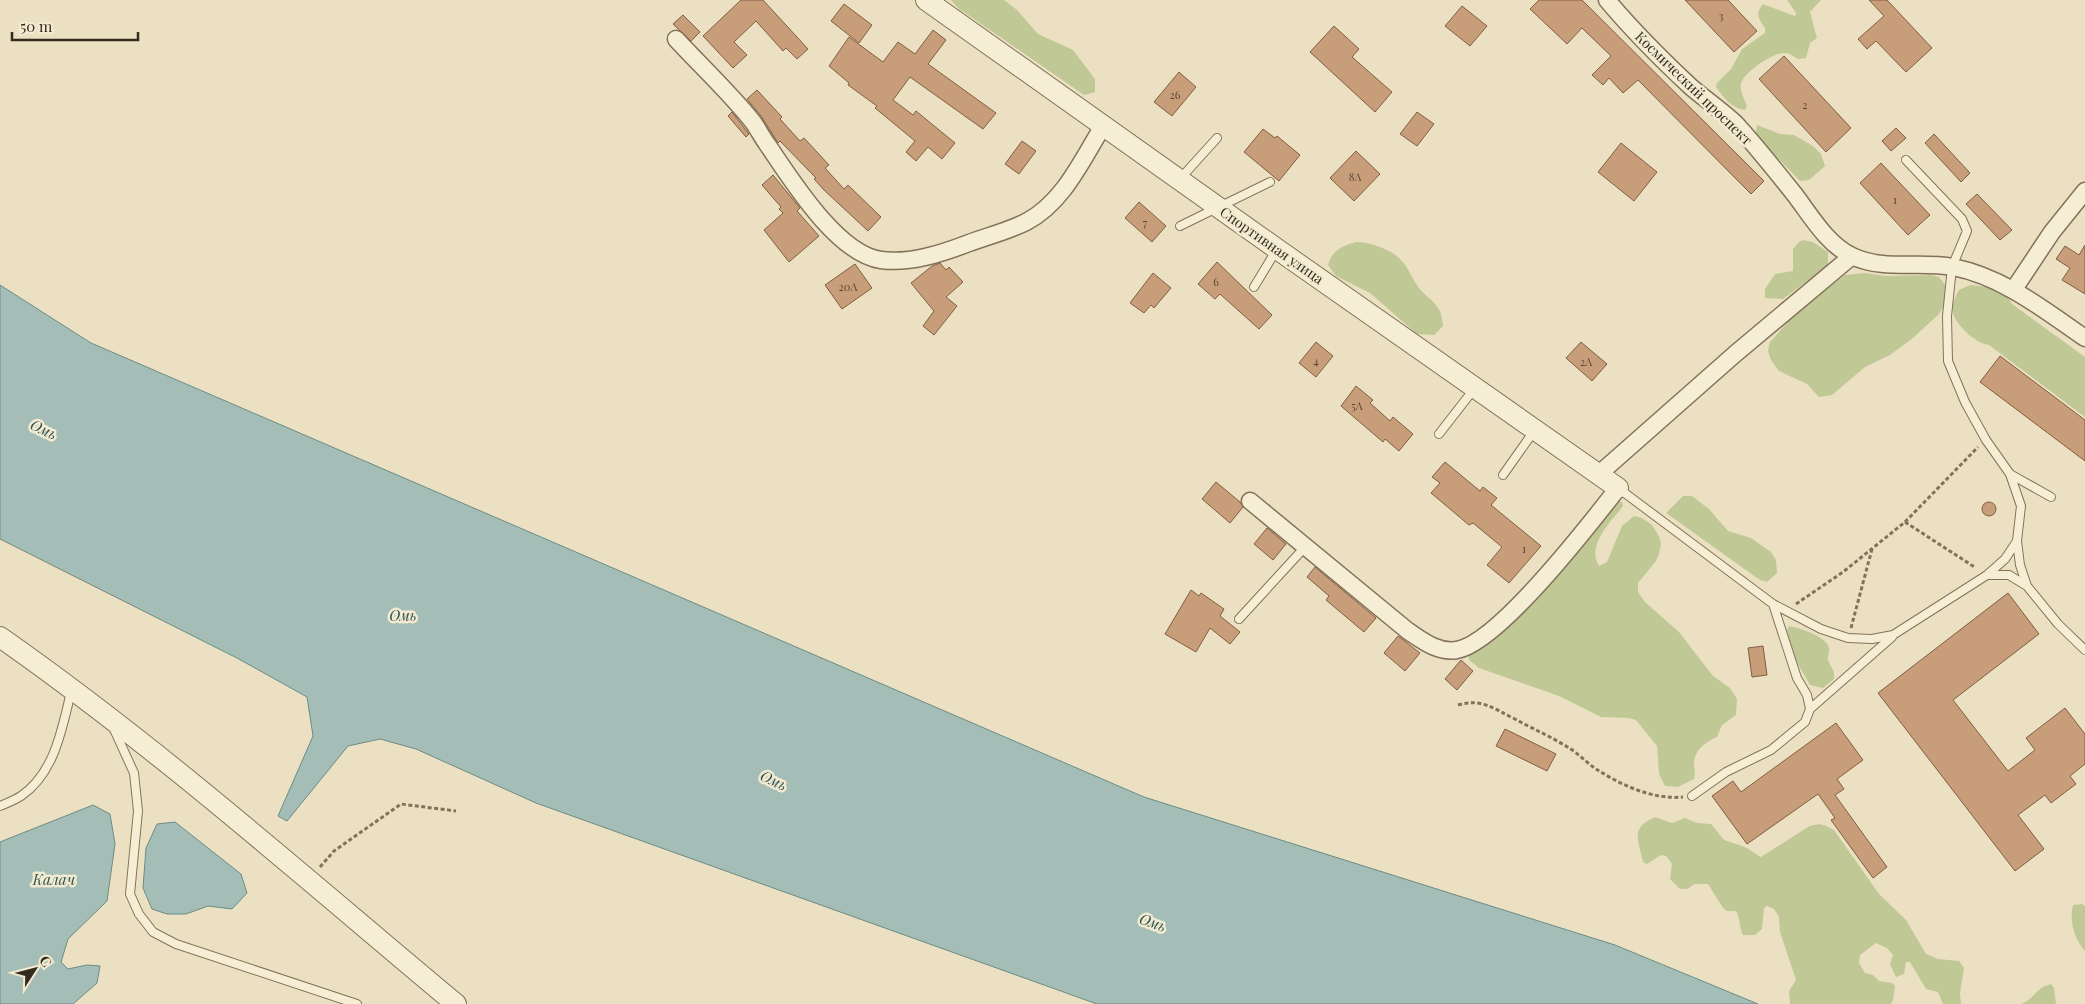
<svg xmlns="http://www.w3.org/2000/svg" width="2085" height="1004" viewBox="0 0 2085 1004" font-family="'Playfair Display',serif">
  <rect width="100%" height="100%" fill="#ebe1c2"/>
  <path fill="#c0c896" d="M951 0H1004L1017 10 1038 34 1073 50 1095 79V92L1084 95 958 8Z
    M1787 0H1821L1810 12 1817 38 1810 43 1806 58 1798 59C1793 56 1790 53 1784 53 1773 53 1743 73 1741 84 1739 90 1745 100 1747 106L1745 110C1731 108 1724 98 1716 87L1717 83 1731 69 1742 49 1765 33V28C1758 18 1755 14 1763 4L1795 16 1796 13Z
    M1757 125 1780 134 1794 135 1813 146 1821 154 1825 166 1809 180 1800 181 1768 148 1756 132Z
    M1803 240 1813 242 1828 252V265L1783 299 1765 298V289L1775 274 1793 271V249L1799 242Z
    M1356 242C1369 242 1390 249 1399 258 1408 266 1412 279 1419 288 1432 303 1442 304 1443 326L1434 335 1417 334 1370 293 1336 276 1328 265C1332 250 1342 246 1356 242Z
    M1864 273 1886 276 1931 275 1939 277 1947 287 1945 304 1939 314 1913 338 1890 355 1865 367 1832 395 1819 397 1807 384 1779 371 1771 360 1768 351 1770 342 1795 314 1845 275Z
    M1970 285C1987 287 2005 287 2012 304L2085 357V417L1989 345C1976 343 1960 329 1954 316 1950 307 1955 297 1959 290Z
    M1683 496H1692L1709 509 1728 531 1751 538 1771 552 1776 560 1777 573 1767 582 1760 580 1666 513Z
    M1618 500 1622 502 1623 506C1611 522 1586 545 1599 566L1607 562 1622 526 1634 516 1642 518 1652 525 1659 536 1661 544 1659 554 1656 561 1638 583V592L1645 602 1679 632 1713 676 1730 688 1737 699 1736 715 1722 725 1717 737C1706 742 1695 749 1694 763 1694 769 1696 771 1694 779L1678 787 1665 786 1659 774 1657 746 1636 720 1628 718 1601 717 1559 696 1479 668 1469 660 1468 651Z
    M1789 626C1799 628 1827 636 1829 648 1830 652 1827 657 1828 660 1831 669 1835 668 1834 679L1823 688 1810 685 1791 652 1787 631Z
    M1655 817 1672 823 1685 818 1697 823 1711 824 1724 840 1745 847 1761 857 1808 827C1819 822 1824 824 1834 830L1879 894 1906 920 1926 954 1938 959 1959 961 1964 968 1960 994 1961 1004H1943L1938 992 1926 989 1910 962H1906L1904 974 1896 977 1890 964 1893 955 1887 948 1876 943 1860 955 1859 963 1865 973 1873 975 1879 981 1892 983 1895 986 1893 1000 1891 1004H1790L1789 991 1796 980 1780 932 1779 917 1774 909 1767 906 1764 908 1762 929 1755 935H1743C1739 927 1740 917 1736 911H1727L1723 908 1708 884H1694L1688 889H1680L1670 879 1672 864 1666 856 1661 855 1647 864 1643 862C1638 839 1630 828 1655 817Z
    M2082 904 2085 906V951C2074 938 2069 921 2073 905Z
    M2051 984 2054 988 2056 1004H2021C2035 999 2036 987 2051 984Z"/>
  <path fill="#a4beb7" stroke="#6c8b85" d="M0 285 91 343 1144 797 1615 945 1758 1004H1097L536 803 416 749 380 739 348 746 287 821 278 816 313 736 307 697 237 658 0 539Z
    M93 805 110 814 115 844 107 901 68 939 61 962 68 969 87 965 100 966 97 983 73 1004H0V842Z
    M175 822 241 874 247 893 232 909 208 906 186 914H167L152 909 143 888 146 848 157 824Z"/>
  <path fill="#c79d7a" stroke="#815e41" d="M741 0H763L808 49 797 59 786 48 783 51 756 21 734 42 747 55 733 68 703 36Z
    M1539 0H1582L1764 181 1751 194 1638 80 1623 93 1609 78 1603 85 1592 75 1611 56 1582 28 1567 44 1530 9Z
    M1685 0H1728L1757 31 1734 52Z
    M1869 0H1887L1932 48 1906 72 1876 41 1867 49 1858 39 1884 16Z
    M844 4 872 25 859 43 831 21Z
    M1462 6 1487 26 1470 46 1445 26Z
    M683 15 700 32 691 41 673 24Z
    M1334 26 1359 49 1352 57 1392 92 1375 112 1310 52Z
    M933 30 946 40 928 64 996 113 983 129 910 77 893 100 913 115 916 111 955 143 942 159 928 147 916 161 906 152 915 141 875 108 877 106 848 85 849 83 829 66 849 37 883 62 898 42 915 54Z
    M1784 56 1851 128 1826 152 1759 79Z
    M1179 72 1196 87 1172 116 1154 102Z
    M757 90 782 117 780 119 800 141 804 138 829 165 825 168 844 189 848 185 881 217 868 231 824 190 814 179 816 178 780 141 778 143 761 116 747 99Z
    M732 112 749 134 746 137 728 116Z
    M1417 112 1434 124 1417 146 1400 134Z
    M1896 128 1906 138 1891 151 1882 141Z
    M1263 129 1275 138 1277 136 1300 155 1279 181 1244 152Z
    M1934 134 1970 173 1961 182 1925 143Z
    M1022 141 1036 151 1019 174 1005 164Z
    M1621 143 1657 172 1634 201 1598 172Z
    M1356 151 1380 174 1354 201 1330 178Z
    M1881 163 1930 215 1908 235 1860 183Z
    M773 175 800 208 797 211 819 236 789 262 764 230 783 213 779 209 781 207 762 185Z
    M1977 194 2012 230 2000 240 1966 204Z
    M1139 202 1166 226 1152 242 1125 218Z
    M2085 245V294L2062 280 2070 268 2056 259 2065 246 2079 255Z
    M1217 262 1272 315 1259 329 1220 294 1215 299 1198 284Z
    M940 263 946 270 949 267 963 282 946 297 957 306 934 335 923 326 934 311 911 283 932 266Z
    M855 264 872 288 842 309 825 285Z
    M1153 273 1171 288 1154 308 1151 305 1144 313 1130 303Z
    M1316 342 1333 356 1316 377 1299 363Z
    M1581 342 1607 364 1592 381 1566 358Z
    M2000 356 2085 420V461L1980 382Z
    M1356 386 1373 400 1370 403 1390 421 1393 417 1413 434 1399 451 1385 439 1383 442 1341 406Z
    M1445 462 1480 491 1483 487 1497 498 1491 505 1541 546 1509 583 1487 565 1502 547 1473 523 1469 525 1431 493 1440 483 1432 477Z
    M1216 482 1240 502 1243 507 1230 523 1202 499Z
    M1982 509a7 7 0 1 1 14 0a7 7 0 1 1-14 0Z
    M1267 528 1286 544 1273 560 1254 544Z
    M1315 567 1376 618 1364 632 1326 600 1329 596 1307 577Z
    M1191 590 1199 596 1201 593 1224 609 1220 616 1240 632 1230 644 1210 628 1196 652 1165 634Z
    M2008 593 2039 634 1953 700 2008 771 2035 750 2026 738 2065 708 2085 734V764L2070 776 2076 784 2051 803 2045 795 2018 815 2044 849 2015 871 1878 693Z
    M1398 636 1420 653 1405 671 1384 653Z
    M1763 646 1767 675 1752 677 1748 648Z
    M1461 660 1473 671 1457 690 1445 679Z
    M1836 723 1863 760 1837 779 1844 789 1835 795 1887 867 1873 878 1831 820 1835 818 1818 794 1747 844 1712 796 1733 781 1741 792Z
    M1505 729 1556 754 1547 771 1496 746Z"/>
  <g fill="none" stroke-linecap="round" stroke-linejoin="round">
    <g stroke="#83725a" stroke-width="10">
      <path id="service" d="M1906 160 1962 219 1967 231 1952 267 1947 316 1948 361 1965 402 1986 440 2010 474 2021 506 2017 541 2005 559 1987 575
        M1180 179 1217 138
        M1180 226 1270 182
        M1254 287 1277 249
        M1439 434 1474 389
        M2010 474 2051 497
        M1503 475 1534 431
        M1618 488 1773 604 1821 629 1848 638 1872 639 1893 635 1987 575H2009L2027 586 2058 624 2085 650
        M2017 541 2020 565 2027 586
        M1239 619 1305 547
        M1810 709 1892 637
        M113 727 134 773 138 811 130 894 139 914 153 932 176 944 357 1004
        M1692 796 1726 772 1771 750 1805 722 1810 709 1807 695 1797 678 1773 604
        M0 806C7 803 15 800 21 796 55 773 62 728 71 692"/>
    </g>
    <g stroke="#83725a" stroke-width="19">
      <path id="minor" d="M1607 0C1633 31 1661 59 1691 87 1705 99 1721 110 1735 123 1756 146 1776 171 1795 195 1811 216 1827 244 1852 256 1883 271 1920 261 1953 267 2003 277 2043 309 2085 338
        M676 39C700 65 731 94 753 122 758 129 762 137 767 144 791 179 837 254 881 260 910 264 943 253 969 243 988 236 1008 231 1026 222 1063 203 1082 160 1103 126
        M2014 289 2052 232 2085 191
        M1599 474 1735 354 1852 256
        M1250 501 1408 631C1423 641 1438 653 1457 650 1499 642 1590 524 1618 488"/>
    </g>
    <g stroke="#83725a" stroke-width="22">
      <path id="tertiary" d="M926 0 1277 249 1618 488
        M0 637C160 749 306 879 456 1004"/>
    </g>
    <path stroke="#83725a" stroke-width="3" stroke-dasharray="4 2.5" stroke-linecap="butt" d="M1905 522 1976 568
      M1796 604 1843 572 1905 522 1978 447
      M1851 628 1872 549
      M1458 705C1482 698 1494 709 1515 719 1533 729 1552 737 1569 748 1579 754 1587 763 1596 769 1621 785 1653 800 1683 797
      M320 867 334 851 401 804 456 811"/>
    <use href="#service" stroke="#f6eed4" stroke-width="8"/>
    <use href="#minor" stroke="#f6eed4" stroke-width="16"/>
    <use href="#tertiary" stroke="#f6eed4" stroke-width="20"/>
  </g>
  <g text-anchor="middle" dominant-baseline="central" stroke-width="5" stroke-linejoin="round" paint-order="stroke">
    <g font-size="11" fill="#594735">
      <text x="1721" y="15">3</text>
      <text x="1175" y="94">26</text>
      <text x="1805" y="104">2</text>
      <text x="1355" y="176">8А</text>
      <text x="1895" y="199">1</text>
      <text x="1145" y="222">7</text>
      <text x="1216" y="281">6</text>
      <text x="848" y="286">20А</text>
      <text x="1316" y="360">4</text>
      <text x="1586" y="361">2А</text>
      <text x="1357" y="405">5А</text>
      <text x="1524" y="548">1</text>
    </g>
    <g font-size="14" fill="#342a1e" stroke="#f3ebd1">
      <text transform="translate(1694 88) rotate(44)">Космический проспект</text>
      <text transform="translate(1272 245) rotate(35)">Спортивная улица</text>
    </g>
    <g font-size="15" font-style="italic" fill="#2e5352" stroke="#f3ebd1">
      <text transform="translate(44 429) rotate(26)">Омь</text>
      <text x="403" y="615">Омь</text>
      <text transform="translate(774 780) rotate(26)">Омь</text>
      <text x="54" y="879">Калач</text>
      <text transform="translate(1153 922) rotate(20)">Омь</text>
    </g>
  </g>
  <g transform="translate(35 969) rotate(54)" stroke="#f3ebd1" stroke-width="4" paint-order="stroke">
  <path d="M0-4L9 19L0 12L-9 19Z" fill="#342a1e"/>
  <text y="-8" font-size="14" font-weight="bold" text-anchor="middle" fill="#342a1e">С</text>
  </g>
  <path d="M12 32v8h126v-8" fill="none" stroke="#342a1e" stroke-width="2.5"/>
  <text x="20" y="32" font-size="15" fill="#342a1e" stroke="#f3ebd1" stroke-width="4" paint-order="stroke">50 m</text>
</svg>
